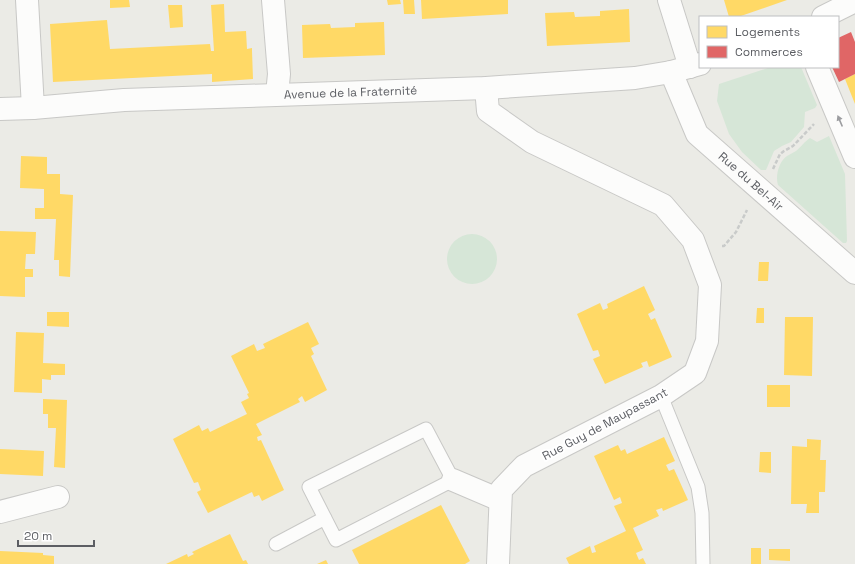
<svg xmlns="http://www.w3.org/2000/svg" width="855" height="564" viewBox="0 0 855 564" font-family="'Space Grotesk',sans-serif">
  <rect width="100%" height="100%" fill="#ebebe6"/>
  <path fill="#d6e6d7" d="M771 67H801L817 105 815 108 805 112 804 127 791 142 782 146 774 151 766 170H761L742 152 729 134 717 101 719 84Z
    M829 136 845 174 847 241 846 243H843L778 185C775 176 779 161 787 156 790 154 793 153 796 151 801 147 804 142 810 138L817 142Z
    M447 259a25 25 0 1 1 50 0a25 25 0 1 1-50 0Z"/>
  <path fill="#ffd966" d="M110 0H129L130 7 110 8Z
    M387 0H400L401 4 388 5Z
    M403 0H414L415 14H404Z
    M421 0H508V14L422 19Z
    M724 0H787L738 17H729Z
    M224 4 225 32 246 31 247 49 252 48V51L253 79 212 82V74L53 82 50 24 107 20 110 49 210 44 211 51H214L211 5Z
    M168 5H182L183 27 170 28Z
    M629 9 630 42 547 46 545 13 574 12 575 17 600 16V11Z
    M384 22 385 55 303 58 302 25 330 24 331 28 355 27V23Z
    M855 74V104L845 79Z
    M21 156 47 157V174H60V194L73 195 70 277 59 276V260H54L56 219H35V208H44V189L20 188Z
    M0 231 36 232 35 254H26L25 269H33V277H25V297L0 296Z
    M759 262H769L768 281H758Z
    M644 286 655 310 648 314 651 320 655 318 672 357 649 367 647 361 641 363 643 367 605 384 593 359 600 356 598 350 593 351 577 314 600 303 603 310 608 308 607 304Z
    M757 308H764V323H756Z
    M47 312H69V327L47 326Z
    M785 317H813L812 376 784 375Z
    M308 322 319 344 311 348 314 354 311 356 327 390 305 402 302 396 298 399 300 402 256 424 262 435 257 437 258 441 261 440 284 490 262 501 259 495 254 497 252 492 208 513 197 492 201 490 198 482 194 483 173 439 199 425 202 431 208 428 210 432 247 414 241 402 249 398 247 394 249 393 231 356 254 344 257 351 265 348 263 344Z
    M16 332 44 333 43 363 65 364V375H51V380L42 379V393L14 392Z
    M767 385H790V407H767Z
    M43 399 67 400 65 468 54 467 56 428H48V414H43Z
    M664 437 675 461 666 465 669 471 674 469 688 500 663 511 662 508 656 510 659 516 633 528 643 550 636 553 639 560 643 558 646 564H569L566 558 590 546 592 553 596 552 594 546 626 531 614 506 622 503 620 497 614 500 594 456 618 445 621 451 625 449 627 454Z
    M807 439 821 440 820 460H826L825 492H819V513H806L807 504H791L792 446 807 447Z
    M0 449 44 451 43 476 0 474Z
    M760 452H771V473L759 472Z
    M441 505 470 561 465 564H359L352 550Z
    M230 534 243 561 246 560 248 564H166L187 554 188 557 194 554 192 552Z
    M751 548H761V564H751Z
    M769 549H790V561L769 560Z
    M0 551 43 553V555L54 556V564H0Z
    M326 560 328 564H317Z"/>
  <path fill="#e06666" d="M851 32 855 42V74L839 82 832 67H838V38Z"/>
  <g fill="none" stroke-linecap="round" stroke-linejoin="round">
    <g stroke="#c8c8c6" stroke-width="15">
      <path id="lane" d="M661 396 698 487 702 513 703 564
        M426 429 453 480 336 540 309 487Z
        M276 544 325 518"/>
    </g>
    <g stroke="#c8c8c6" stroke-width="24">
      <g id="street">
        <path d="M27 0 33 108"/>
        <path d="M273 0 279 74 277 94"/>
        <path d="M669 0 690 67"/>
        <path d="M823 17 855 1"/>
        <path d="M817 67 855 157"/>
        <path id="s1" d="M671 72 697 134 855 273"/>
        <path d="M486 88 488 111 532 142 663 205 693 240 710 285 707 341 695 373 661 396 524 466 501 490 498 564"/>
        <path id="s2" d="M0 109 33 108 124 100 486 88 635 78 671 72 700 64"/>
        <path d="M453 480 500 500"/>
        <path d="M0 512 58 497"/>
      </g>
    </g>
    <path stroke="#c9cbca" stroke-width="2.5" stroke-dasharray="4 2" stroke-linecap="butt" d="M773 169 780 154 784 151 793 146 814 124
      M722 246H724L736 232 747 210"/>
    <use href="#lane" stroke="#fcfcfb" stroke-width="13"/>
    <use href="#street" stroke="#fcfcfb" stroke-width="22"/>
  </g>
  <defs><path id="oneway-solid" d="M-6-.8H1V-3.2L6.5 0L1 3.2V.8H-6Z"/></defs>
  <use fill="#9c9da0" href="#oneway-solid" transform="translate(840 121) rotate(-113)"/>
  <g text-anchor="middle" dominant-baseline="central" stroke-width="4" stroke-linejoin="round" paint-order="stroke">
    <g font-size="12" fill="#5c5e63" stroke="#fff">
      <text stroke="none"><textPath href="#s2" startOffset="351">Avenue de la Fraternité</textPath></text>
      <text stroke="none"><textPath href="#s1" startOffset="139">Rue du Bel-Air</textPath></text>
      <text transform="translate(605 424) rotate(-28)">Rue Guy de Maupassant</text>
    </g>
  </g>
  <rect x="699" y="16" width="140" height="52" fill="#ffffff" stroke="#bebfc1"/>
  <rect x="707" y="26" width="20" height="12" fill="#ffd966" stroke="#bebfc1"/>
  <text x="735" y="36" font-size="12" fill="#5c5e63">Logements</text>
  <rect x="707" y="46" width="20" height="12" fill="#e06666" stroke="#bebfc1"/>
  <text x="735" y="56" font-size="12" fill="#5c5e63">Commerces</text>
  <path d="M18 540v6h76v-6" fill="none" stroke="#5c5e63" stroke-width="2"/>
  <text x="24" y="540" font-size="12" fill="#5c5e63" stroke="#ffffff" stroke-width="3" paint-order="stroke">20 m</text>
</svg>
